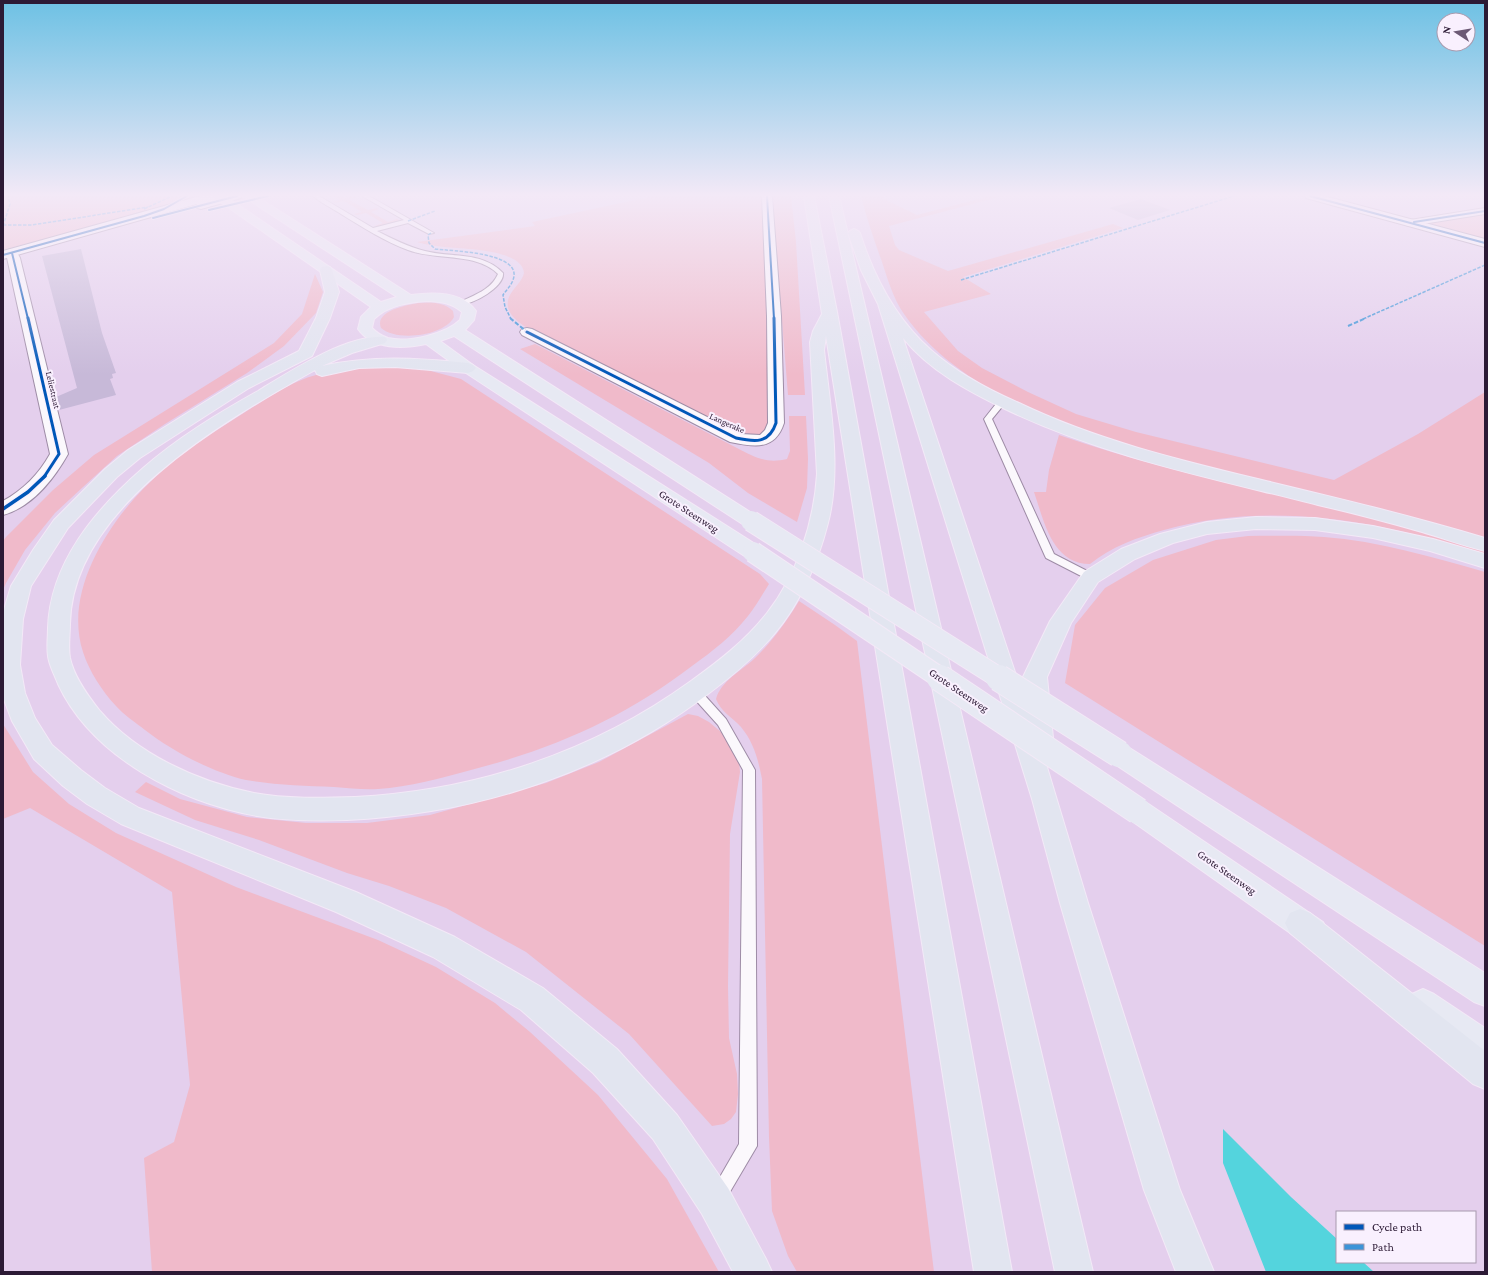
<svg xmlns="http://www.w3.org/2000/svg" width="1488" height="1275" viewBox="0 0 1488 1275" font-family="'Crimson Pro',serif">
  <rect width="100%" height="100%" fill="#e4cfed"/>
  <path fill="#f0baca" d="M3 196 185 197 162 208 3 250Z
    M335 196H342L346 198 355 196 357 197 349 200 368 210 377 208 379 209 371 212 388 222 397 219 400 221 377 227 375 226 383 223 366 213 357 215 354 214 362 212 344 201 335 203 333 202 340 200Z
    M654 196H763L767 270 770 421 766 431 758 435 741 433 543 337C530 329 501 317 509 297 513 288 522 282 524 273 522 249 463 249 445 247 436 246 427 245 417 242L535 226 532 222Z
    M772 196H791L796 242 805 395H788Z
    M861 196H883L888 201 917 215 990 196H1003L889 226 895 245 899 250 948 271 1113 224 1123 228 963 277 991 294 924 312 958 351 982 368 1028 392 1076 414 1136 432 1334 480 1418 434 1485 392V539C1419 518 1353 502 1286 486 1167 457 978 421 904 314 893 298 888 280 882 262 874 240 867 219 861 196Z
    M1485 214V239L1432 224 1433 221Z
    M315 274 323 292 316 313 284 346 247 373 165 424 117 456 83 487 55 513 25 550 6 583 3 590V541L6 537 53 490 94 455 274 343 302 314Z
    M418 303C430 302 444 302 453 311L454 317C444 336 397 342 381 328 374 311 407 305 418 303Z
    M535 344 737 448C755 457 766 464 787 459L790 451 789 416H806L808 459 807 488 797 522 748 493 709 463 520 349Z
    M379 365 412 366 461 379 760 574 769 584C762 595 756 606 748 616 732 636 713 651 692 666 624 718 553 749 471 770 442 778 409 787 378 789 364 790 349 788 334 787 305 786 274 785 246 780 214 773 170 750 145 730 135 722 124 715 116 706 102 691 89 671 83 652 64 594 105 528 144 488 175 456 212 433 250 409 265 400 282 388 299 381 323 370 353 369 379 365Z
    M1059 435C1160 470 1265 491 1369 516 1408 526 1447 538 1485 551V555C1382 521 1270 500 1164 530 1138 537 1111 547 1090 564 1052 564 1044 521 1034 492H1046L1049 470Z
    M1248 536C1274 536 1299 535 1324 537 1379 541 1432 557 1485 572V946L1065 683 1075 625 1105 588 1153 560 1216 540Z
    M799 601 835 625 857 641 934 1272H797L788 1256 772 1211 769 1137 762 779C758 759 754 743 741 727 732 717 721 712 716 699 721 681 741 671 754 659 772 642 786 622 799 601Z
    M688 714 698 716 709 722 721 732 732 743 739 760 740 772 730 834 728 986 729 1038 737 1074 738 1094 736 1112 731 1119 724 1124 712 1126 629 1034 526 952 446 908 389 886 347 873 259 840 195 820 135 792 146 782 180 799 247 817 306 823H367L430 815 546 783 599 762Z
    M3 724 33 772 69 804 116 833 236 887 378 940 436 967 495 1003 530 1032 598 1095 667 1179 719 1272H152L144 1158 174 1142 190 1085 172 892 30 808 3 819Z"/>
  <path fill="#54d4dd" d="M1223 1129 1291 1197 1337 1239V1262H1363L1374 1272H1266L1223 1163Z"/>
  <path fill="#c7b9d8" d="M1141 199 1170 210 1138 220 1109 208Z
    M81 249 102 333 116 373 112 374 113 378 110 379 116 395 59 410 56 397 77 388 42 256Z"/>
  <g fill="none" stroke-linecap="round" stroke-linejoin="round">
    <g stroke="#9e8ca6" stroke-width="2">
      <path id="service" d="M313 196H319L373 228 404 220 362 196H369L434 233 429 234 408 223 377 231C393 239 408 247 425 251 452 258 482 251 503 273 505 286 472 306 460 304V302C474 295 491 290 498 274 476 252 437 261 408 250 384 241 362 227 341 214 332 208 321 203 313 196Z
        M999 400H1002L1006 402 992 419 1054 554 1095 575 1096 577 1095 579H1087L1046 558 1045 556 984 419Z
        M695 688 699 689 726 719 755 770 757 1146 724 1202 718 1205 712 1202 709 1196 739 1144 743 770 718 725 691 695 689 692 691 689Z"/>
    </g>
    <g stroke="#9e8ca6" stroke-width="2">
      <path id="minor" d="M762 196H772L781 316 784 423C775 451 754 447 730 442L522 335 520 332 522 329 527 328 532 329 741 434 760 435 765 430 768 423 767 316Z
        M1485 208V214L1410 226 1406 225 1404 223 1406 221 1410 220Z
        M12 249 16 250 20 258 68 454C54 479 32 507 3 515V501C23 490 39 474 50 454L6 253 8 250Z"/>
    </g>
    <g stroke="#9e8ca6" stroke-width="2">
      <path id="tertiary" d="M200 196H218L217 198 224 196H242L241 198 201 209 197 208 195 206 197 204 3 259V251Z
        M1305 196H1324L1485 239V247L1306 198Z"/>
    </g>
    <g stroke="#f3e9f7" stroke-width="2">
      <path id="trunk" d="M212 196H225L381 302 397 297 243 196H256L411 295C433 292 462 291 476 311L474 320 465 330 758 517 761 521 758 525 751 527 744 525 454 336 440 341 473 365 760 547 763 552 760 557 753 558 746 557 463 371 426 344C403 349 373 350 358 329L361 317 371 307ZM429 301C442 302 452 303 462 312L460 320C446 334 408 343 388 338 382 336 377 333 372 328L374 319C389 305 409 302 429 301Z
        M1119 744 1128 747 1485 973V1006L1474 1002 1110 761 1107 754 1110 747Z
        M1138 800 1147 803 1323 922 1328 932 1323 942 1313 946 1303 942 1129 819 1125 811 1129 803Z
        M1423 989 1434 994 1485 1028V1063L1474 1058 1412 1016 1407 1005 1412 994Z"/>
    </g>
    <g stroke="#f3e9f7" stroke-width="2">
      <path id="motorway" d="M804 196H814L837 312 1012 1272H974L826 336 824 350C830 405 842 470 828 523 818 562 801 602 775 633 755 657 732 676 708 694 604 773 477 814 347 820 318 821 286 821 257 816 180 802 92 757 58 684 55 676 51 669 49 661 46 651 48 639 48 628 50 563 95 510 142 469 177 438 217 414 258 391 291 371 347 334 385 337L387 340 385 343 352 353 322 366C371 355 418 358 468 363L473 365 476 368 473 371 468 373 395 367 359 368 322 376 317 374 315 370C225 420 72 507 70 624 70 634 68 647 70 658 74 677 88 696 100 711 137 754 198 782 254 793 287 799 322 798 355 797 476 791 593 752 691 681 719 661 746 640 767 613 797 575 814 522 817 474L810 342 813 331 822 314Z
        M829 196H839L1093 1272H1055Z
        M854 229 858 231 860 233C874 277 896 319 931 350 957 373 987 389 1019 403 1096 440 1179 460 1262 480 1337 498 1412 516 1485 538V551C1464 546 1443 538 1422 532 1387 522 1353 513 1318 505 1212 478 1105 457 1005 409 968 391 930 371 903 338L1025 702 1023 677 1050 621 1084 572 1121 549 1160 534 1207 522 1256 517 1315 518 1373 526 1433 539 1485 554V568L1430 551 1373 538 1315 530 1256 529 1207 534 1173 543 1135 559 1098 582 1071 623 1047 677 1055 758 1051 765 1047 767 1088 903 1180 1190 1214 1272H1176L1144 1190 1060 903 1032 799 878 304 861 270 848 233 850 231Z
        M326 266 330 267 332 270 339 292 330 318 312 356 249 388 140 458 117 477 68 528 31 586 23 619 20 665 25 693 35 718 52 745 81 770 105 788 139 808 356 892 455 937 543 988 617 1049 677 1115 728 1188 766 1259 772 1272H733L702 1214 653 1139 593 1073 521 1010 433 957 336 912 121 824 87 804 63 786 34 759 12 721 3 697V613L11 586 33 550 54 520 105 469 128 450 237 382 299 351 316 318 325 292 320 270 322 267Z
        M1300 909 1310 913 1485 1051V1089L1473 1084 1290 933 1285 923 1290 913Z"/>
    </g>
    <use href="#service" fill="#fbf8fc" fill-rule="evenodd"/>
    <use href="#minor" fill="#fbf8fc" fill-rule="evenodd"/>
    <use href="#tertiary" fill="#fbf8fc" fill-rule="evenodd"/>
    <use href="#trunk" fill="#e7e9f3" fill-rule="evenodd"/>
    <use href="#motorway" fill="#e2e5f0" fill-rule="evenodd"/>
    <g stroke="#f3e9f7" stroke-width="22" stroke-linecap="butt">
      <path id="trunk-bridge-far1" d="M751 521 1001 679
        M753 552 942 679"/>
    </g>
    <g stroke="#f3e9f7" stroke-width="28" stroke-linecap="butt">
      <path id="trunk-bridge" d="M940 678 1138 811
        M999 678 1119 754"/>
    </g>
    <use href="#trunk-bridge-far1" stroke="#e7e9f3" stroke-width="20"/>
    <use href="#trunk-bridge" stroke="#e7e9f3" stroke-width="26"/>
    <path stroke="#3c94d8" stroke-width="1.5" stroke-dasharray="3.5 1.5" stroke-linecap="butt" d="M144 209 172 196
      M408 221 435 211
      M3 225H32L148 207
      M3 226 10 204 8 196
      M431 233 428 235 429 243 435 249C451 251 517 252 514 276 513 284 507 289 503 295L505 307 511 319
      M961 280 1234 196
      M1363 319 1485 265"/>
    <path stroke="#3c94d8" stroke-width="2" stroke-dasharray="4.5 2" stroke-linecap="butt" d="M510 318 527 332
      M1348 326 1366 318"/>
    <g stroke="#f9f0fe" stroke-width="3.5">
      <path id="cycleway-far2" d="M767 196 774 319
        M1310 196 1485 243
        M209 210 268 196
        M153 218 237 196
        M1414 222 1485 211
        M12 253 28 319
        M3 255 144 216 164 209 187 196"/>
    </g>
    <g stroke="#f9f0fe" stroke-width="5">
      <path id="cycleway-far1" d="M28 318 59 454 44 477
        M527 332 736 438C755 442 769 444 776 423L774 318"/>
    </g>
    <g stroke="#f9f0fe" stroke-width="6">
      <path id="cycleway" d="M3 509 28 492 45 476"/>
    </g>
    <use href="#cycleway-far2" stroke="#0057b8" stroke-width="2"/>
    <use href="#cycleway-far1" stroke="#0057b8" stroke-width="3"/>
    <use href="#cycleway" stroke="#0057b8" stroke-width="3.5"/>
  </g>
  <linearGradient id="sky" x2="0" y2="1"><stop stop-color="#6dc1e4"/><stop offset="0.52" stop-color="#f3e9f7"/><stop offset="1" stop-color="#f3e9f7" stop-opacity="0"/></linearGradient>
  <rect width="1488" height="375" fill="url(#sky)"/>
  <g text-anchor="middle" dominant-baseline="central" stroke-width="4" stroke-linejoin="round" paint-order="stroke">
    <g font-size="9" fill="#2c1a35" stroke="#f9f0fe">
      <text transform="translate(53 390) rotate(77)">Leliestraat</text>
      <text transform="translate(727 423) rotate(24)">Langerake</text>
    </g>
    <g font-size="11" fill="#2c1a35" stroke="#f9f0fe">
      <text transform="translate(689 511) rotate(33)">Grote Steenweg</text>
      <text transform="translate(959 690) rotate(34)">Grote Steenweg</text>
      <text transform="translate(1227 872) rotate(35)">Grote Steenweg</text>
    </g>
  </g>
  <rect width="1488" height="1275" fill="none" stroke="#2c1a35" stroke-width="8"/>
  <rect x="1336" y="1211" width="140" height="52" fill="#f9f0fe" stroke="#a79aae"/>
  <rect x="1344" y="1224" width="20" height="6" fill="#0057b8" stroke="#a79aae"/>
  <text x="1372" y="1231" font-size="12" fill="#2c1a35">Cycle path</text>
  <rect x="1344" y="1244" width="20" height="6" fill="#3c94d8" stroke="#a79aae"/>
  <text x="1372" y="1251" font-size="12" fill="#2c1a35">Path</text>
  <g transform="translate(1456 32) rotate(282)"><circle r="19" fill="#f9f0fe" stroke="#a79aae"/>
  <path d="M0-3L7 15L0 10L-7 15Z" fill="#6c5975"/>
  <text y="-6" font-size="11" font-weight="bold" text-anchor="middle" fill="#2c1a35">N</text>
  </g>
</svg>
